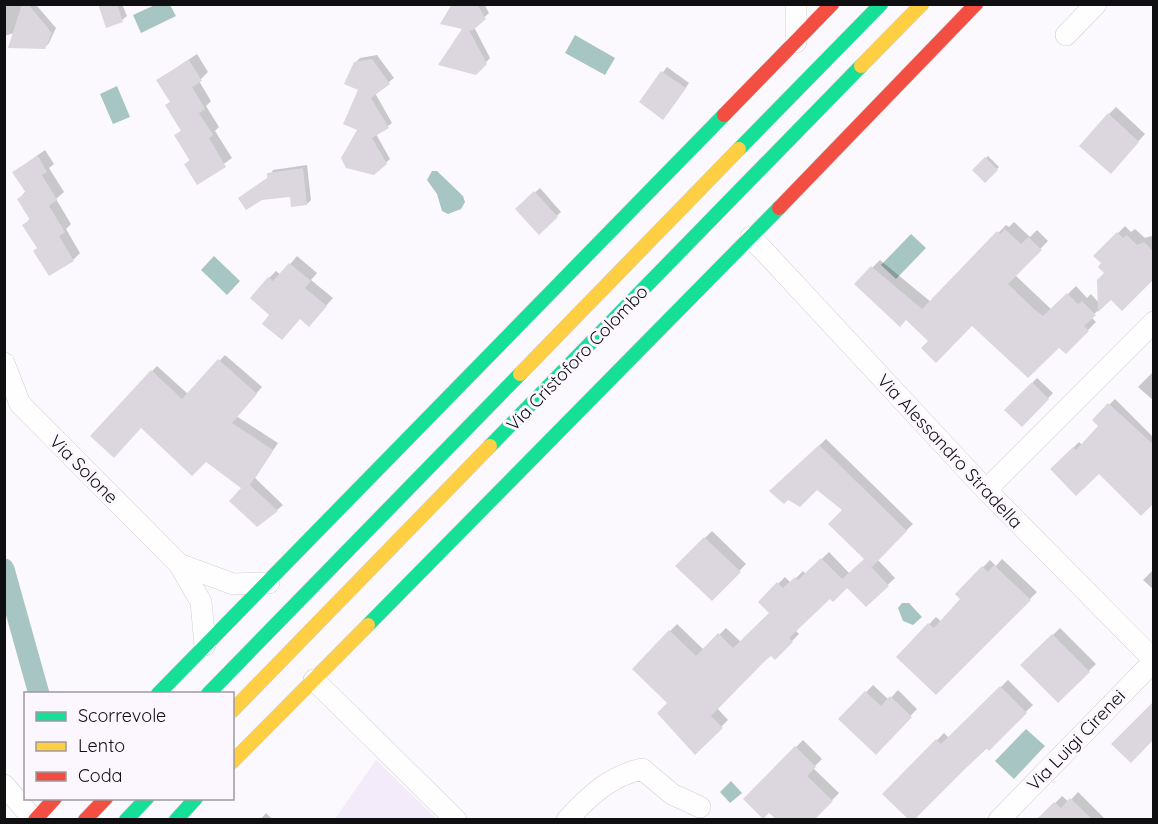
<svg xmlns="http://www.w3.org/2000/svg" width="1158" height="824" viewBox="0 0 1158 824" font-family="Quicksand,sans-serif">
  <rect width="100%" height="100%" fill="#fbf9fd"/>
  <path fill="#f3eafa" d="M376 760 437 819H335Z"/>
  <path fill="#a7c5c2" d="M170 5 176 16 141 33 133 15 155 5Z
    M575 35 615 58 605 75 565 53Z
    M117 86 130 117 113 124 100 94Z
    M432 171H437L463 196 465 202 461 209 448 214 442 211 437 194 427 180Z
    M911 234 926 248 896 279 881 265Z
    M214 256 240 281 227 295 201 270Z
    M902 603H909L922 617 913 625 903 621 898 608Z
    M1026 729 1045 746 1014 779 995 761Z
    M731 781 742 793 730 803 720 792Z"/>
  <path fill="#0003" d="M5 4H39L37 6 56 28 49 43 44 48 14 33 4 36Z
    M99 4H122L127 16 122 20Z
    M454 4H484L489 13 474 27 490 58 476 73 464 28Z
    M197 54 208 72 199 81 211 101 206 106 219 127 215 131 232 158 197 183 186 164 191 159 176 135 182 130 167 105 171 101 158 80Z
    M377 55 394 78 375 93 392 123 376 134 390 159 374 174 359 129V89L355 63 360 58Z
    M667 67 689 83 668 113 641 102Z
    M1116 107 1145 134 1118 164 1109 114Z
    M45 150 54 164 49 168 64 192 56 199 71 224 66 229 80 253 73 260 38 248 24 225 31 218 19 199 26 191 14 172Z
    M988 156 999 167 985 181 974 170Z
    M307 165 311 200 307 204 292 196 240 198 269 177 273 170Z
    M540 188 561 212 539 232 517 209Z
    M1014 222 1030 237 1037 230 1048 241 1015 275 1052 310 1076 286 1087 298 1091 294 1099 303 1106 273 1103 263 1096 256 1125 226 1131 232 1135 229 1145 238 1151 236 1154 238V277L1111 298 1091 317 1096 322 1066 352 1059 346 972 324 930 341 906 318 856 284 880 260 931 302 1006 225 1009 227Z
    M297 256 317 273 311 280 333 298 316 317 271 315 269 278 276 271 281 275Z
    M225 355 262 387 236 416 278 443 255 478 283 505 277 510 206 460 141 427 92 436 157 366 188 394Z
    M1154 371V401L1138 387Z
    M1037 378 1053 393 1022 425 1006 410Z
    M1115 399 1154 438V464L1099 472 1052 469 1079 442 1082 445 1100 426 1094 420Z
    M826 439 913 524 877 559 895 578 866 605 848 585 830 597 795 630 799 634 775 658 771 654 717 708 728 720 695 753 669 703 634 668 677 624 704 650 726 628 741 642 771 613 760 602 785 577 791 583 803 571 806 574 829 552 850 574 866 559 844 510 817 488 772 491Z
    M712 531 746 564 712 599 677 566Z
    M1002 559 1037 592 936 693 898 657 936 617 942 622 963 599 957 594 990 560 996 566Z
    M1154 569V590L1143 580Z
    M1060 628 1096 664 1058 701 1023 665Z
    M1008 680 1033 705 910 820 884 794 944 733 949 738Z
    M873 685 889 700 898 690 917 709 876 752 840 719Z
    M803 740 822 759 813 768 839 793 813 820H779L769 811 745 799Z
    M1078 792 1106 820H1048L1044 815 1062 796 1069 802Z
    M266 813 273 820H260Z"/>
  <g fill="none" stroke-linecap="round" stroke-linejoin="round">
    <path stroke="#a7c5c2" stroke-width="21" d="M4 569 39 694"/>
  </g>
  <path fill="#dcd7df" d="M22 4H28L52 33 45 49 8 48Z
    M98 4H117L123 22 106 28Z
    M452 4H477L486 19 472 31 469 30 487 64 476 75 438 65 462 29 440 24Z
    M372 59 390 84 371 98 389 128 372 138 387 164 374 175 346 168 341 158 357 130 343 124 358 90 344 84 354 62Z
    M189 60 202 81 192 87 205 109 199 113 213 135 209 138 226 167 197 185 184 164 190 161 174 135 181 131 165 105 170 102 156 80Z
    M661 71 686 88 663 120 639 102Z
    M1108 113 1139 142 1111 174 1079 146Z
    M38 156 47 172 42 175 57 200 49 206 65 232 59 236 74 261 49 276 33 251 37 248 22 225 30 220 17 199 26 193 12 172Z
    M985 157 998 170 985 183 972 170Z
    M303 168 307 205 291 207 290 197 262 200 246 210 238 198 267 178V173Z
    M534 191 558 217 539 235 515 209Z
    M1005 229 1021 244 1028 237 1042 250 1008 284 1034 309 1043 316 1067 293 1078 304 1082 301 1096 315 1084 326 1089 331 1066 354 1059 348 1028 378 972 326 936 363 921 348 928 341 906 320 900 327 854 284 871 266 922 309 997 231 1000 234Z
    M1117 232 1123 238 1127 235 1137 245 1144 242 1154 252V279L1122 311 1111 300 1098 312 1097 280 1104 273 1098 267 1101 263 1093 256Z
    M289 263 311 281 305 288 327 306 309 327 300 319 282 340 262 324 269 315 250 298 268 277 273 281Z
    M218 359 257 394 232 423 273 450 250 485 278 511 257 527 229 501 241 488 206 462 192 476 141 428 114 458 90 436 151 370 182 399Z
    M1032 382 1049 399 1022 427 1004 410Z
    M1108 403 1154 445V503L1141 516 1099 474 1076 496 1050 469 1073 447 1076 450 1098 426 1092 420Z
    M819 445 907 531 872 567 865 560 889 586 866 607 847 588 833 602 830 599 789 638 793 642 775 660 771 656 766 660 711 716 723 728 695 755 657 713 667 703 632 669 669 630 696 656 718 633 733 648 769 613 758 602 777 582 783 588 795 577 798 580 821 558 842 579 864 559 828 524 842 510 817 490 800 507 788 500 784 504 769 491Z
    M704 537 741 572 712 601 675 566Z
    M994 565 1031 600 936 695 896 657 928 623 934 628 960 599 955 594 982 566 988 572Z
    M1052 634 1090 672 1058 703 1020 665Z
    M1000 686 1027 713 989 751 986 748 915 819H908L882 794 936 739 941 744Z
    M865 691 881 706 890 696 912 717 876 755 838 719Z
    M1154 701V739L1131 763 1111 744Z
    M795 746 816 767 807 776 833 801 815 819H776L769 813 763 819 743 799Z
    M1070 798 1092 819H1037L1054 802 1061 808Z"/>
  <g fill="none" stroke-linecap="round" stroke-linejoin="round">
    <g stroke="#d1cfd2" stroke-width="22">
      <path id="street" d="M796 4V42
        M1066 35 1096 4
        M751 237 986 490 1154 660
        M4 363 20 404 179 564 201 602 205 645
        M986 490 1154 322
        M179 564 233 584 269 583
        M314 680 456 820
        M4 785 34 820
        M567 820C589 796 610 776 642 769L672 794 700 807
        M999 820 1154 661"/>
    </g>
    <g stroke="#d1cfd2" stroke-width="15">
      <path id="fast" d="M739 149 881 4
        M490 446 861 66
        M368 625 779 208
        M158 694 724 115
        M208 694 520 374
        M126 820 147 798
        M176 820 196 798"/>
    </g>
    <g stroke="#d1cfd2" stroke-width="15">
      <path id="slow" d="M861 66 922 4
        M520 374 739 149
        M232 711 490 446
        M232 762 368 625"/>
    </g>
    <g stroke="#d1cfd2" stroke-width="15">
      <path id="jam" d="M724 115 832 4
        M779 208 976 4
        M35 820 55 798
        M85 820 106 798"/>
    </g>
    <use href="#street" stroke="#fefeff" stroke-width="21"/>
    <use href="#fast" stroke="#16e098" stroke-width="14"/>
    <use href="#slow" stroke="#ffcf43" stroke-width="14"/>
    <use href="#jam" stroke="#f24e42" stroke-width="14"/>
  </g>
  <g text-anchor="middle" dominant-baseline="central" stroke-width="6" stroke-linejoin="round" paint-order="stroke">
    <g font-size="18" fill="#0f0e10" stroke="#fcf7ff">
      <text transform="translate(577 358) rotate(-46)">Via Cristoforo Colombo</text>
      <text transform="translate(950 451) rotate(47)">Via Alessandro Stradella</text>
      <text transform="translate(84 469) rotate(45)">Via Solone</text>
      <text transform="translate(1076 740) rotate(-46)">Via Luigi Cirenei</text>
    </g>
  </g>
  <rect width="1158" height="824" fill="none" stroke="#0f0e10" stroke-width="12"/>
  <rect x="24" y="692" width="210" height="108" fill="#fcf7ff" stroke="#9d9a9f" stroke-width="1.5"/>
  <rect x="36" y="712" width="30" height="9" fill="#16e098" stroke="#9d9a9f" stroke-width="1.5"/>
  <text x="78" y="722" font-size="18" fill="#0f0e10">Scorrevole</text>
  <rect x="36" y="742" width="30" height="9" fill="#ffcf43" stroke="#9d9a9f" stroke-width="1.5"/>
  <text x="78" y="752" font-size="18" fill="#0f0e10">Lento</text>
  <rect x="36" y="772" width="30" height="9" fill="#f24e42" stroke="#9d9a9f" stroke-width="1.5"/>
  <text x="78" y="782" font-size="18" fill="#0f0e10">Coda</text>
</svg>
